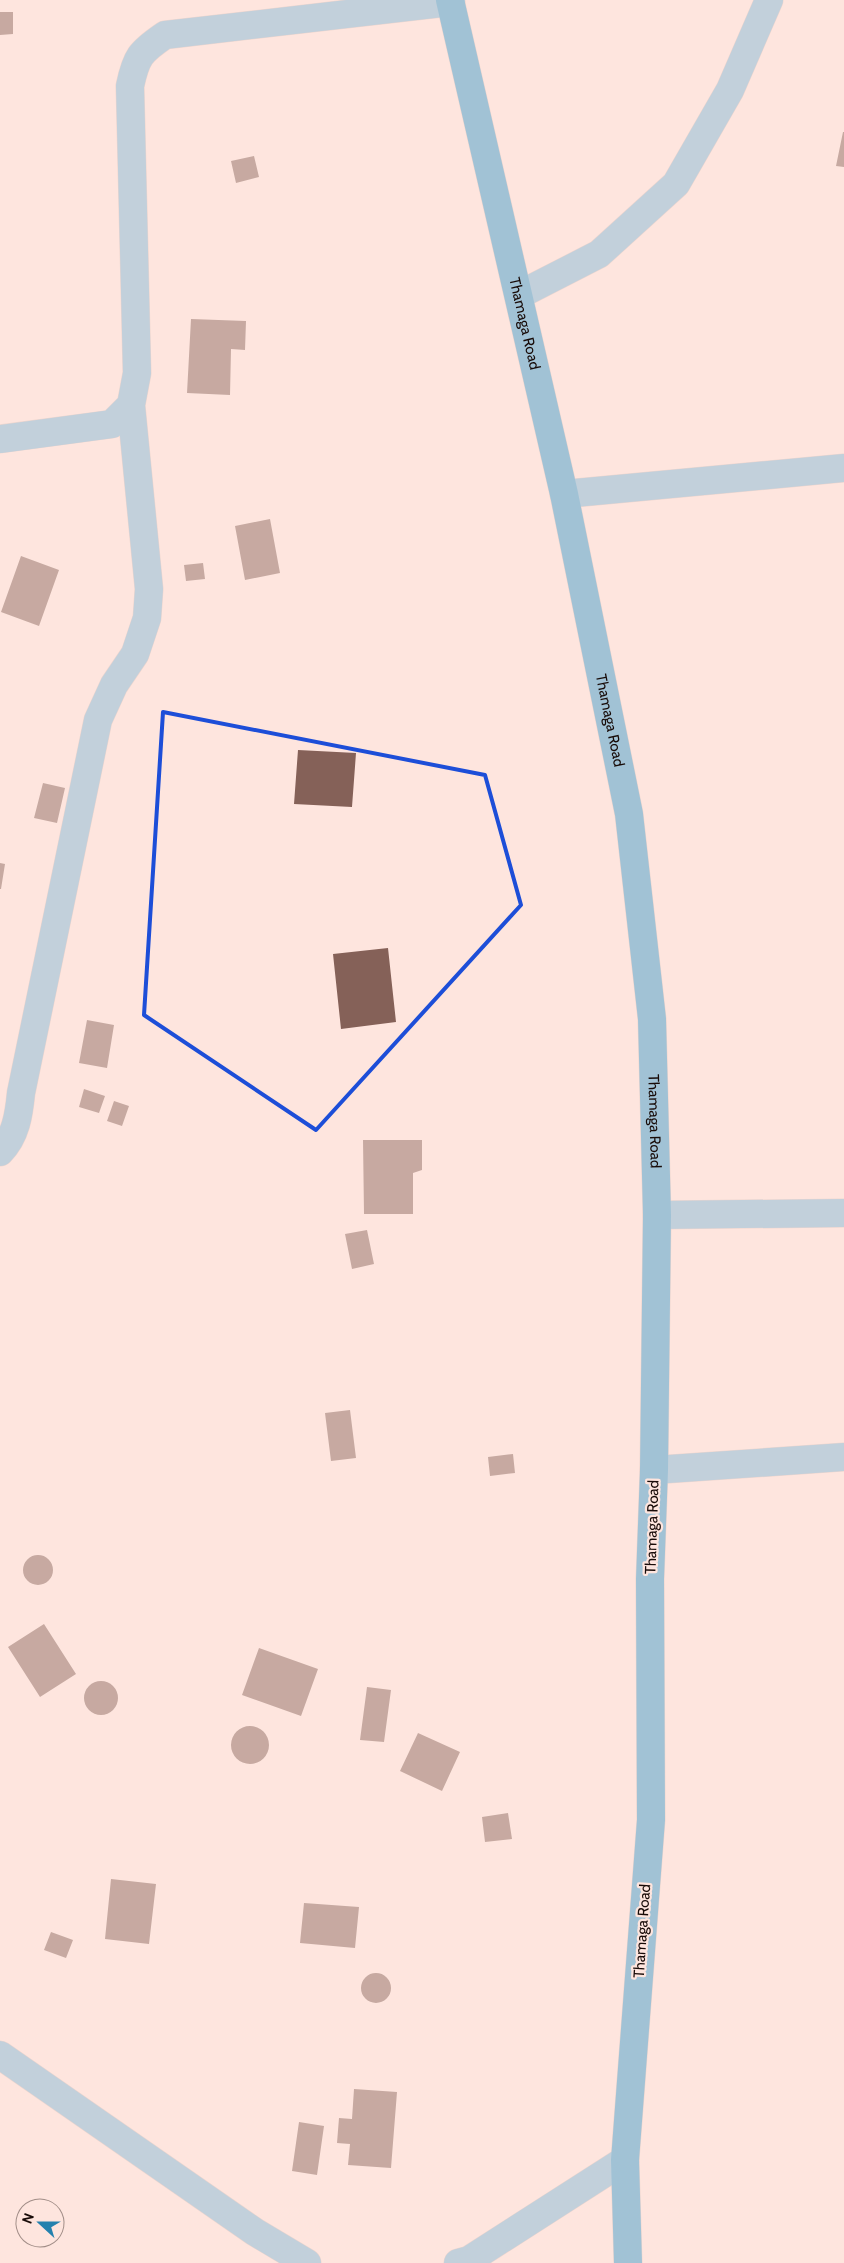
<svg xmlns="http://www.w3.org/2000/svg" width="844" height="2263" viewBox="0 0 844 2263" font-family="Cabin,sans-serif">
  <rect width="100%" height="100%" fill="#fee5de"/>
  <path fill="#856158" d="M0 12H13V34L0 35Z
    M843 132H844V167L836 166Z
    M254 156 259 177 236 183 231 161Z
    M191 319 246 321 245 350 231 349 230 395 187 393Z
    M270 519 280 573 245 580 235 526Z
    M21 556 59 570 39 626 1 612Z
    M203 563 205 579 186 581 184 565Z
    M298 750 356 753 352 807 294 804Z
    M43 783 65 788 57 823 34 818Z
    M0 863 5 864 1 889H0Z
    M388 948 396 1022 341 1029 333 954Z
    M87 1020 114 1025 107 1068 79 1063Z
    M84 1089 105 1096 99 1113 79 1107Z
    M114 1101 129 1106 122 1126 107 1121Z
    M363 1140H422V1170L413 1173V1214H364Z
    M367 1230 374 1264 352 1269 345 1234Z
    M350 1410 356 1458 331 1461 325 1413Z
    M513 1454 515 1473 490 1476 488 1457Z
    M23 1570a15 15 0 1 1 30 0a15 15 0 1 1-30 0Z
    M44 1624 76 1674 40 1697 8 1647Z
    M259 1648 318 1669 301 1716 242 1695Z
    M84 1698a17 17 0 1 1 34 0a17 17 0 1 1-34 0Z
    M367 1687 391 1690 384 1742 360 1740Z
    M231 1745a19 19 0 1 1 38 0a19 19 0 1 1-38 0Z
    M418 1733 460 1752 442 1791 400 1771Z
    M508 1813 512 1839 485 1842 482 1817Z
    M111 1879 156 1884 149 1944 105 1939Z
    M304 1903 359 1907 355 1948 300 1943Z
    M51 1932 73 1940 66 1958 44 1950Z
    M361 1988a15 15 0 1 1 30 0a15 15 0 1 1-30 0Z
    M354 2089 397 2092 391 2168 348 2165 350 2144 337 2143 339 2118 352 2119Z
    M299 2122 324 2126 317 2175 292 2171Z"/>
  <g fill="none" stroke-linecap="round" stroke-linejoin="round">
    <g stroke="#d9c2bc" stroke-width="29">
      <path id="minor" d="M519 295 599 254 676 184 730 90 769 0
        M0 439 112 424 131 405 137 373 130 86C136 57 140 52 165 35L451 2
        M564 494 844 468
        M0 1152C16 1136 19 1114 21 1093L98 720 114 685 135 654 147 618 149 589 131 405
        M657 1215 844 1213
        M654 1470 844 1457
        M0 2055 255 2232 307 2263
        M458 2263 469 2260 625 2160"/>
    </g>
    <g stroke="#d9c2bc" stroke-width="29">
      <g id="secondary">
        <path id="s1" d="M450 0 564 494 629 814 652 1019 657 1215 654 1470 650 1579 651 1820 625 2160 628 2263"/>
      </g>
    </g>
    <use href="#minor" stroke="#7ab5d7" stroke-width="28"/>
    <use href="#secondary" stroke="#3298cb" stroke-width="28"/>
  </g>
  <path d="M0 0H844V2263H0ZM163 712 485 775 521 905 316 1130 144 1015Z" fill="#fee5de" fill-opacity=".55" fill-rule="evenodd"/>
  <path fill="none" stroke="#1d4ed8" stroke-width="4" stroke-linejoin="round" d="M163 712 485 775 521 905 316 1130 144 1015Z"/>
  <g text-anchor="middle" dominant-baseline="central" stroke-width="4.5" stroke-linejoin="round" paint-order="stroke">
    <g font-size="15" fill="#180b08" stroke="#fee5de">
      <text stroke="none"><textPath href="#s1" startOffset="332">Thamaga Road</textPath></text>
      <text stroke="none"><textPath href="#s1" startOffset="738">Thamaga Road</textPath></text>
      <text stroke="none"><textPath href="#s1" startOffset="1142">Thamaga Road</textPath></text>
      <text transform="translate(652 1527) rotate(-88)">Thamaga Road</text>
      <text transform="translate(642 1931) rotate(-86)">Thamaga Road</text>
    </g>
  </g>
  <g transform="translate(40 2223) rotate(291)"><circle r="24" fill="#fee5de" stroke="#a28e88"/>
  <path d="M0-4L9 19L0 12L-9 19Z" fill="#2481ae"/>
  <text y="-8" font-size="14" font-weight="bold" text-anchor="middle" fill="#180b08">N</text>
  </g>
</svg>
